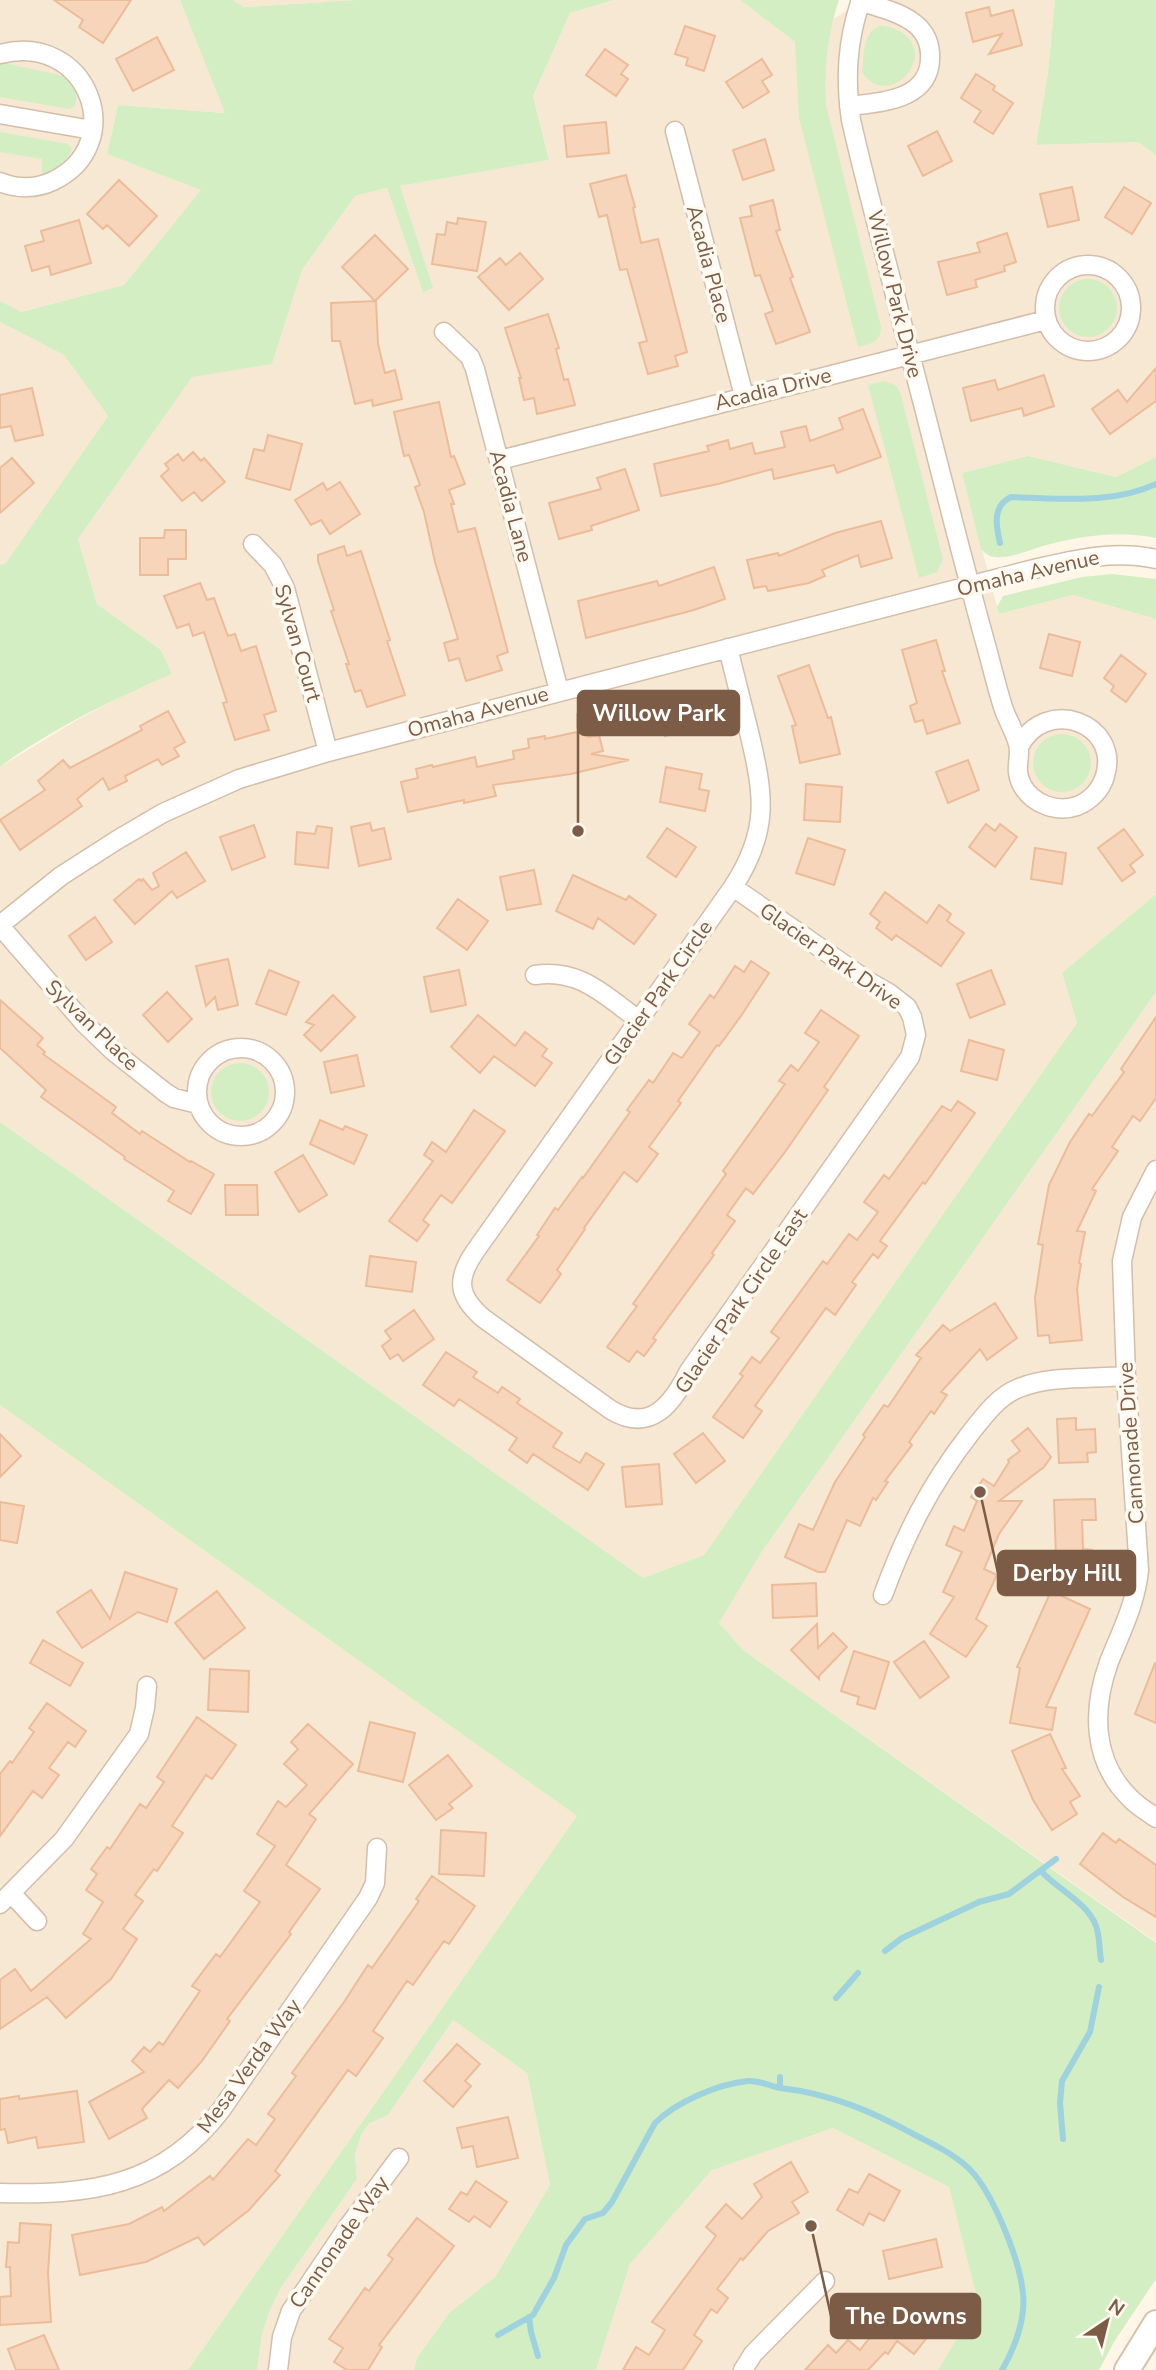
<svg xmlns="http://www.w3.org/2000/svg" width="1156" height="2370" viewBox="0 0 1156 2370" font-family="'Nunito Sans',sans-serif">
  <rect width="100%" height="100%" fill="#fff6e7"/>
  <path fill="#f7e8d4" d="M0 0H180L226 113 118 105 107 154 202 190 124 285 20 312 0 301Z
    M233 0H356L244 7Z
    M614 0H740L795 42 865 0H1055L1048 72 1036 145 1138 142 1156 155V457L1116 477 1028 456 962 473 999 614 1073 595 1156 619V894L1062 973 1077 1023 704 1555 643 1578 0 1122V767L77 720 128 693 172 674 161 650 97 604 78 539 192 376 272 364 302 270 355 196 387 188 423 291 400 186 549 160 533 96 570 13Z
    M0 322 64 355 108 416 6 564 0 565Z
    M1156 992V1942L743 1650 719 1623 761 1553Z
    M0 1405 577 1816 188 2370H0Z
    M453 2020 527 2073 550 2185 495 2277 449 2313 417 2358 414 2370H257L262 2334 270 2310 280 2289 357 2179 355 2154 362 2133 370 2123 388 2115Z
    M833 2128 949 2187 975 2291V2308L938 2370H596L630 2264 713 2169Z"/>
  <path fill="#d3eec3" d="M180 0H233L244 7 356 0H614L570 13 533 96 549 160 400 186 433 288 423 292 387 188 355 196 302 270 272 364 192 377 78 539 97 604 161 650 172 674C116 698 49 730 0 767V565L6 563 108 416 64 355 0 322V301L21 312 124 285 201 190 107 154 118 105 225 113Z
    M740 0H839C827 35 824 69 826 105L881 327C881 342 870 344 858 347L799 118 795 42Z
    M1055 0H1156V155L1138 142 1036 145 1048 72Z
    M880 26C888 26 894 28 901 32 940 56 887 112 862 72 864 56 862 33 880 26Z
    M4 63 64 76C73 84 80 95 74 107L69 109 0 97V64Z
    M0 132 68 144 72 149C67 162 55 170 42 174V159L0 152Z
    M1059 308a29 29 0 1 1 58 0a29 29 0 1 1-58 0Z
    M884 381 895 385 900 392 943 559 937 572 919 578 868 385Z
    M1028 456 1116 477 1156 457V538C1117 530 1080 536 1043 546 1029 550 1009 559 995 557 989 557 985 553 981 549L962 473Z
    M1112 574 1156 579V619L1073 595 999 614 997 607 1003 596 1082 577Z
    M1033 763a29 29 0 1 1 58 0a29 29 0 1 1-58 0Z
    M1156 894V992L761 1553 719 1623 743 1650 1156 1943V2279L1114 2342 1099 2370H938L975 2308V2291L949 2187 833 2128 712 2170 630 2264 596 2370H414L417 2358 449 2313 495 2277 550 2185 527 2073 453 2020 388 2115 370 2123 362 2133 355 2154 357 2179 280 2289 270 2310 262 2334 257 2370H188L577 1816 0 1405V1122L643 1578 704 1555 1077 1023 1062 973Z
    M211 1092a29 29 0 1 1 58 0a29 29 0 1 1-58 0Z"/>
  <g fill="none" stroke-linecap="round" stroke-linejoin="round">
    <path stroke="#9dd2de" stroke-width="6" d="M1000 543C996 526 992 506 1011 497 1059 498 1112 505 1156 484
      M1041 1871C1057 1889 1088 1903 1096 1926 1100 1936 1099 1950 1101 1960
      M885 1951 902 1938 979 1902 1009 1894 1056 1859
      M836 1998 858 1973
      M780 2077V2088C833 2094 873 2112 919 2137 935 2145 951 2153 965 2165 991 2186 1020 2260 1023 2294 1026 2318 1014 2350 1002 2370
      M1063 2139 1060 2103 1062 2081 1090 2032 1099 1987
      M529 2317 531 2332 538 2356
      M498 2335 533 2315 554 2278 566 2245 585 2219 603 2213 612 2202 655 2123C676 2102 718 2084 748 2081 758 2080 771 2086 780 2088"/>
  </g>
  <path fill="#f7d5bb" stroke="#ecbc99" stroke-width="2" d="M54 0H131L103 43 79 27 83 20Z
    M989 7 991 16 1013 10 1022 45 989 54 1002 34 973 42 966 13Z
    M685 26 715 36 704 71 686 65 688 58 675 54Z
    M157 37 174 70 133 91 116 59Z
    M605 49 628 65 621 74 628 79 616 96 586 75Z
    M762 59 772 75 762 81 769 92 743 108 726 82Z
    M976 74 995 86 993 90 1013 103 993 134 974 122 981 111 961 98Z
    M606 122 609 153 567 157 564 126Z
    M937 131 952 161 923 176 908 146Z
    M765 139 774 170 743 180 733 150Z
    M626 175 635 207 633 208 641 243 658 239 687 352 675 356 678 366 648 374 639 343 647 341 627 269 620 270 607 215 599 217 590 184Z
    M119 180 157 216 129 246 107 225 103 229 87 214Z
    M1072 187 1079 220 1048 227 1040 194Z
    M1124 187 1151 203 1132 234 1105 217Z
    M773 200 780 230 776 231 793 277 790 278 810 332 776 344 765 314 773 311 760 275 755 276 740 218 752 216 750 206Z
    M458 218 486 222 477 271 432 264 437 234 445 235 447 222 457 224Z
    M79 220 91 263 51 275 49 266 32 271 25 246 44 241 41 231Z
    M1007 233 1016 262 1004 266 1005 271 975 280 977 287 947 295 938 262 980 252 977 243Z
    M375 235 408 269 375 301 342 267Z
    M520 253 543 279 509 310 478 277 500 258 506 265Z
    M376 301 378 344 385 373 395 370 402 399 373 406 372 400 355 404 340 341H332L331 303Z
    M548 314 559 348 556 349 564 380 568 379 575 405 537 414 534 398 524 400 519 378H521L505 328Z
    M1156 368V401L1110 434 1092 409 1118 390 1127 402Z
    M1044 375 1054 406 1024 416 1022 408 971 421 963 388 995 380 998 390Z
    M32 388 43 435 15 441 11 426 0 428V395Z
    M439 402 451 457 454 456 465 484 449 490 454 504H451L458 532 475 528 508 652 497 656 502 670 466 681 459 658 449 661 444 643 458 639 435 562 424 512 415 487 420 485 409 455 404 456 394 412Z
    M863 409 881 457 837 473 834 465 774 479 772 469 718 484 661 496 654 464 709 451 707 446 728 440 730 449 752 443 755 454 785 447 781 432 806 426 810 441 843 429 839 418Z
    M268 435 302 444 290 490 246 478 254 449 264 451Z
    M193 452 201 461 204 458 225 482 202 501 194 492 182 501 161 476 169 469 165 464 178 454 183 461Z
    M12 458 34 483 0 513V468Z
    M625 469 639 510 591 526 592 530 559 539 549 503 601 489 597 478Z
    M340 482 360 514 330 534 321 520 311 525 295 500 323 483 327 490Z
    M881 521 892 558 861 567 858 555 822 570 825 576 809 583 768 591 766 586 754 588 747 560 778 553 779 556 835 533Z
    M165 530H186V559H168V575H140V538H164Z
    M344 546 347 556 361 551 390 640 387 641 405 695 367 707 361 690 355 692 346 664H349L331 611 334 610 318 561V555Z
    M714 567 725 599 694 610 586 638 578 601 657 581 659 586Z
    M200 583 207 600 214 598 228 636 235 634 241 651 256 646 276 711 264 715 269 730 235 740 223 703 227 702 204 632 193 636 189 624 177 628 164 596Z
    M1049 634 1080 642 1072 676 1040 668Z
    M936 640 945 671H942L960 723 927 734 923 720 915 722 910 706 917 703 902 650Z
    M1121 655 1146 674 1126 702 1111 691 1114 686 1104 678Z
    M809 665 828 718 831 717 840 754 800 763 792 726 796 725 778 676Z
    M685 699 688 709 697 707 701 727 665 736 662 722 655 724 651 707Z
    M168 711 185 742 174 748 179 756 162 765 158 759 125 776 127 781 109 790 103 778 77 799 82 806 20 850 0 820 45 790 38 781 63 760 70 768 142 730 140 726Z
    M586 730 588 737 599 735 603 751 591 754 629 760 571 774 493 785 496 796 464 803V800L408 812 401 782 418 778 416 769 432 765 433 767 475 757 477 767 514 759 513 751 529 748 528 739 545 736V739Z
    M968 760 979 790 948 803 936 772Z
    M666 767 702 774 699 789 709 791 705 811 660 802Z
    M806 784 842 787 840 822 804 820Z
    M370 823 372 831 384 828 391 859 359 866 351 827Z
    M986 824 995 831 1000 824 1017 837 995 867 969 847Z
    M254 825 265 857 232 870 220 837Z
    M317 826 332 828 328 868 295 864 297 832 315 834Z
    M667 828 696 847 676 877 647 857Z
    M1124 829 1143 855 1130 865 1135 872 1122 881 1098 848Z
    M808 838 845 850 834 885 796 873Z
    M1035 848 1066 853 1062 884 1031 879Z
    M186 852 205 881 177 898 172 891 135 924 114 900 139 879 141 881 143 879 152 890 159 886 153 873Z
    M534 870 541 904 507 910 500 877Z
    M573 875 626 900 629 896 656 915 634 944 598 918 593 929 556 911Z
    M885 892 927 923 939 905 951 914 947 921 964 933 941 966 896 935 892 940 876 928 880 922 870 914Z
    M458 899 488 921 467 950 437 928Z
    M95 917 112 942 86 960 69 936Z
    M228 959 238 1005 218 1010 215 997 206 1006 196 966Z
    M751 961 769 973 741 1016 719 1046 717 1045 678 1101 681 1103 649 1147 658 1154 637 1182 624 1172 584 1228 585 1229 557 1270 561 1274 540 1303 507 1280 539 1236 537 1235 555 1208 558 1210 582 1177 583 1178 630 1112 627 1110 649 1080 653 1083 673 1053 682 1058 700 1032 689 1024 710 995 714 998 735 966 744 972Z
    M269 970 299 982 286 1015 256 1004Z
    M459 970 466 1005 431 1012 424 977Z
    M991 970 1005 1004 970 1018 957 984Z
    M167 992 192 1019 168 1042 143 1015Z
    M333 995 355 1017 321 1051 304 1035 314 1025 306 1022Z
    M0 1000 43 1038 37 1045 45 1052 43 1054 116 1107 112 1113 140 1134 142 1131 190 1162 191 1161 214 1174 191 1214 168 1201 174 1191 124 1159 125 1157 41 1097 46 1090 0 1048Z
    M821 1010 859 1036 824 1087 828 1090 785 1152 753 1194 746 1188 727 1215 735 1221 712 1253 714 1255 653 1338 656 1340 644 1356 637 1351 629 1362 607 1347 637 1306 633 1304 726 1174 723 1171 785 1084 779 1081 791 1065 798 1071 819 1042 805 1033Z
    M478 1015 515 1046 525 1032 547 1049 542 1056 552 1063 535 1086 494 1056 480 1073 451 1047Z
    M1156 1017V1098L1140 1121 1133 1116 1112 1147 1118 1151 1092 1189 1096 1191 1077 1231 1085 1232 1079 1263 1081 1264 1077 1289 1082 1340 1050 1343 1049 1335 1038 1336 1035 1298 1043 1245 1038 1244 1049 1185 1070 1142 1089 1114 1092 1116 1124 1072 1121 1069Z
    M969 1040 1004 1050 997 1080 961 1071Z
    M357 1055 364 1086 331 1093 324 1062Z
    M958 1101 975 1113 925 1184 923 1182 880 1241 887 1246 878 1258 873 1254 852 1282 856 1285 835 1315 826 1308 755 1406 762 1411 743 1438 713 1417 743 1376 740 1374 752 1357 760 1363 779 1338 771 1332 823 1261 827 1264 849 1234 857 1240 878 1212 864 1202 884 1175 889 1179 942 1106 951 1111Z
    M474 1110 505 1131 452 1203 441 1195 423 1220 429 1225 417 1241 389 1221 433 1161 424 1155 432 1142 446 1152Z
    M320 1120 343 1130 345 1126 367 1135 354 1164 310 1144Z
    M303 1155 327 1195 299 1212 275 1172Z
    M225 1185H257L258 1215H226Z
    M370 1256 416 1262 412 1292 366 1286Z
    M995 1303 1017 1338 987 1360 980 1349 941 1392 947 1395 934 1414 931 1411 909 1442 912 1445 885 1481 888 1482 876 1500 873 1498 860 1526 847 1520 825 1572H818L785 1557 799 1524 813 1530 835 1482 865 1437 863 1435 884 1405 888 1407 921 1358 916 1355 943 1325 950 1331Z
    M414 1310 434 1339 403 1361 398 1354 390 1359 382 1346 391 1339 385 1331Z
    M446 1352 477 1372 473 1377 498 1393 502 1387 520 1399 517 1403 562 1433 553 1447 580 1463 586 1453 604 1464 588 1490 533 1454 527 1463 509 1450 517 1438 459 1399 454 1406 423 1385Z
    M1076 1418V1430L1095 1429 1096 1452 1087 1453 1088 1462 1059 1463 1057 1419Z
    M1028 1428 1051 1457 1044 1467 999 1501H1022L999 1534 984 1569 997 1575 976 1619 987 1626 966 1657 930 1634 954 1597 943 1592 962 1552 946 1545 954 1526 964 1531 977 1501 971 1497 983 1479 994 1486 1009 1462 1008 1460 1020 1451 1012 1441Z
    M703 1433 725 1461 696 1483 674 1454Z
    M0 1434 21 1456 0 1477Z
    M659 1464 662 1504 626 1507 622 1467Z
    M1095 1499 1096 1520H1082L1083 1549 1092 1550 1091 1565 1098 1566 1097 1586 1052 1582 1054 1557H1056L1054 1500Z
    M0 1502 24 1506 17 1543 0 1540Z
    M125 1572 177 1589 167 1622 138 1612 82 1648 57 1612 91 1590 110 1619Z
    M816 1583 817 1616 773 1618 772 1585Z
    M217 1591 245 1628 204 1659 175 1623Z
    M1051 1591 1090 1609 1046 1707 1056 1708 1052 1730 1010 1723 1020 1668 1017 1667Z
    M817 1624 818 1648 833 1633 847 1647 819 1676V1679L791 1650Z
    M43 1640 83 1663 70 1686 30 1663Z
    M924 1641 949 1677 920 1698 894 1662Z
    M854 1651 889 1662 875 1709 857 1704 859 1697 841 1691Z
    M1155 1663H1156V1723L1135 1714Z
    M210 1669 249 1671 248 1712 208 1710Z
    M47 1703 86 1731 75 1747 68 1742 49 1768 59 1775 42 1798 33 1791 0 1836V1774L10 1761 12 1763 34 1732 29 1728Z
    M197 1717 236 1745 212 1779 206 1775 172 1826 183 1833 157 1871 154 1869 135 1895 143 1901 123 1929 137 1939 111 1979 66 2018 47 1997 0 2029V1980L15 1969 31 1991 91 1939 83 1934 103 1902 86 1890 97 1874 91 1869 107 1847 110 1849 140 1804 146 1808 164 1782 157 1777Z
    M370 1722 415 1733 403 1782 358 1771Z
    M308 1724 353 1764 309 1814 316 1819 286 1865 320 1889 289 1932 291 1934 227 2019 230 2021 202 2061 178 2088 169 2080 142 2109 147 2118 109 2139 89 2102 144 2072 132 2061 144 2047 150 2052 159 2042 163 2045 200 1991 192 1986 216 1954 220 1957 260 1902 244 1891 275 1846 257 1834 278 1801 286 1807 307 1785 284 1764 298 1749 291 1742Z
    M1050 1734 1066 1768 1062 1769 1080 1796 1070 1802 1077 1814 1052 1830 1033 1800 1012 1751Z
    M448 1755 472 1786 449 1804 453 1808 436 1820 409 1785Z
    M441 1830 486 1833 484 1876 439 1874Z
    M1103 1833 1116 1843 1119 1839 1156 1865V1917L1123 1897 1080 1864Z
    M432 1876 475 1906 449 1944 444 1941 413 1985 407 1981 373 2031 383 2038 356 2076 348 2070 275 2171 280 2175 249 2210 204 2245 198 2237 146 2262 80 2275 72 2235 129 2224 162 2207 164 2211 210 2176 213 2180 248 2139 256 2145 275 2119 268 2114 296 2076 292 2073 344 2002 368 1965 372 1968 419 1901 416 1899Z
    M457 2044 480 2064 465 2081 471 2086 453 2107 424 2081Z
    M77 2091 84 2142 38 2148 36 2137 8 2143 5 2129 0 2130V2099L19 2096V2099Z
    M508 2117 518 2158 477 2167 473 2146 462 2148 457 2128Z
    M791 2162 808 2192 792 2202 799 2213 768 2231 743 2260 741 2258 717 2289 728 2298 717 2313 711 2309 694 2335 702 2341 683 2370H623L636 2347 649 2355 665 2330 652 2322 716 2236 706 2227 726 2204 742 2219 762 2197 754 2184Z
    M869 2174 900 2191 884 2221 869 2213 863 2225 837 2210 849 2189 858 2193Z
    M476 2181 507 2202 490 2227 474 2216 469 2222 449 2209 461 2192 467 2195Z
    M417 2218 454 2246 379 2345 382 2347 368 2370H347L334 2362 343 2348 329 2339 365 2288 369 2291 393 2259 388 2255Z
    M20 2223 51 2225 48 2273 51 2322 0 2325V2297L11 2296 10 2267H6L8 2242 19 2243Z
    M936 2239 942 2267 889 2279 883 2251Z
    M900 2305 933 2330 914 2354 897 2341 888 2354 885 2352 868 2370H805L828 2345 836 2353 848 2340 860 2350 890 2312 893 2314Z
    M44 2335 59 2370H16L8 2349Z"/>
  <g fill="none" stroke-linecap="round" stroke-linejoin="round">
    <g stroke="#d3beaa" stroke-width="21">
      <path id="street" d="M861 0C847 41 845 78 851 120 867 191 887 261 904 331 931 433 956 536 984 638 991 662 996 686 1004 710 1008 721 1015 732 1018 744 1022 757 1013 768 1022 785 1032 804 1057 813 1077 806 1090 801 1101 790 1105 776 1121 723 1045 695 1019 747
        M0 54C88 31 130 144 53 181 36 189 17 189 0 182
        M849 106C883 102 933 100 930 53 929 39 922 28 911 21 897 11 877 7 860 1
        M0 114 92 130
        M675 131 744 396
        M1045 308a43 43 0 1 1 86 0a43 43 0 1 1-86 0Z
        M444 332 470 357 475 369 559 691
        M500 460 1046 320
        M253 544 273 565 285 588 328 752
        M728 648C735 676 742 704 749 732 764 795 770 830 733 887L474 1253C456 1280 458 1296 483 1318L611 1410C651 1434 673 1403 689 1371L910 1057 916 1035 912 1017 907 1007 889 993 868 981 733 887
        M0 925 61 876 117 840 163 813 239 779 328 752 1034 569C1076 559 1114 550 1156 559
        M0 926 85 1024 113 1051 166 1093 174 1098 198 1104
        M535 975C580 968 605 996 639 1020
        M197 1092a44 44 0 1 1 88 0a44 44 0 1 1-88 0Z
        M1156 1170 1132 1217 1122 1261 1126 1376 1139 1570C1136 1603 1121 1632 1109 1662 1092 1709 1092 1761 1130 1798 1137 1806 1147 1811 1156 1818
        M883 1595C905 1535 930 1485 969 1435 983 1417 998 1396 1019 1388 1051 1375 1092 1379 1126 1376
        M12 1894 37 1921
        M0 1904 64 1839 139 1734 145 1708 147 1686
        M0 2193C91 2195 162 2187 221 2110L368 1898 375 1883 377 1848
        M278 2370 282 2337 291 2311 347 2228 399 2158
        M743 2370 753 2354 825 2281"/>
    </g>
    <g stroke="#d8c0aa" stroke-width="28">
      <path id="secondary" d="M1127 2370 1156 2323"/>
    </g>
    <use href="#street" stroke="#fff" stroke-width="18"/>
    <use href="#secondary" stroke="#fff" stroke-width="24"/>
  </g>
  <g text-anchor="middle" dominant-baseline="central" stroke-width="7" stroke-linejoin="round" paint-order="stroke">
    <g font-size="21" fill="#7c5c47" stroke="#fff9ef">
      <text transform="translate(709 264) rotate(75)">Acadia Place</text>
      <text transform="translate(895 294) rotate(76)">Willow Park Drive</text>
      <text transform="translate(773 389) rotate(-14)">Acadia Drive</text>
      <text transform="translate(511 506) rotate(75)">Acadia Lane</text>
      <text transform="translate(1028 573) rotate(-13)">Omaha Avenue</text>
      <text transform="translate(298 643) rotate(74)">Sylvan Court</text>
      <text transform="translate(478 712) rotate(-15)">Omaha Avenue</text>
      <text transform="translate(831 956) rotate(35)">Glacier Park Drive</text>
      <text transform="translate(658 993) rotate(-55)">Glacier Park Circle</text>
      <text transform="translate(92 1025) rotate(44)">Sylvan Place</text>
      <text transform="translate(741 1301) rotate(-56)">Glacier Park Circle East</text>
      <text transform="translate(1131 1443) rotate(-94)">Cannonade Drive</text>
      <text transform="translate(249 2066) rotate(-54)">Mesa Verda Way</text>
      <text transform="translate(339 2242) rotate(-55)">Cannonade Way</text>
    </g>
  </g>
  <path fill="none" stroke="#7c5c47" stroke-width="2.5" d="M578 831L578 713M980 1492L998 1573M811 2226L831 2316"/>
  <g fill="#7c5c47" stroke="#fff9ef" stroke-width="2.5">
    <circle cx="578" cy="831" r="7"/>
    <circle cx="980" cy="1492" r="7"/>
    <circle cx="811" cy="2226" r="7"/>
  </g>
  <g fill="#7c5c47" stroke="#7c5c47" stroke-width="2.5">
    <rect x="578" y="691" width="161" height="44" rx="7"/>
    <rect x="998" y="1551" width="137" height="44" rx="7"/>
    <rect x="831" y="2294" width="149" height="44" rx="7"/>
  </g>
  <g font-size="23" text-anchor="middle" font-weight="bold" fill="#fff">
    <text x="659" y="721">Willow Park</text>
    <text x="1067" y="1581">Derby Hill</text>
    <text x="906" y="2324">The Downs</text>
  </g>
  <g transform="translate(1107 2321) rotate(35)" stroke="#fff9ef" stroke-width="5" paint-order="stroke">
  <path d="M0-5L12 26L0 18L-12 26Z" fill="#7c5c47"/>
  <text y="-10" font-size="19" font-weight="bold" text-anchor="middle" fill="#7c5c47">N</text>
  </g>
</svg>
